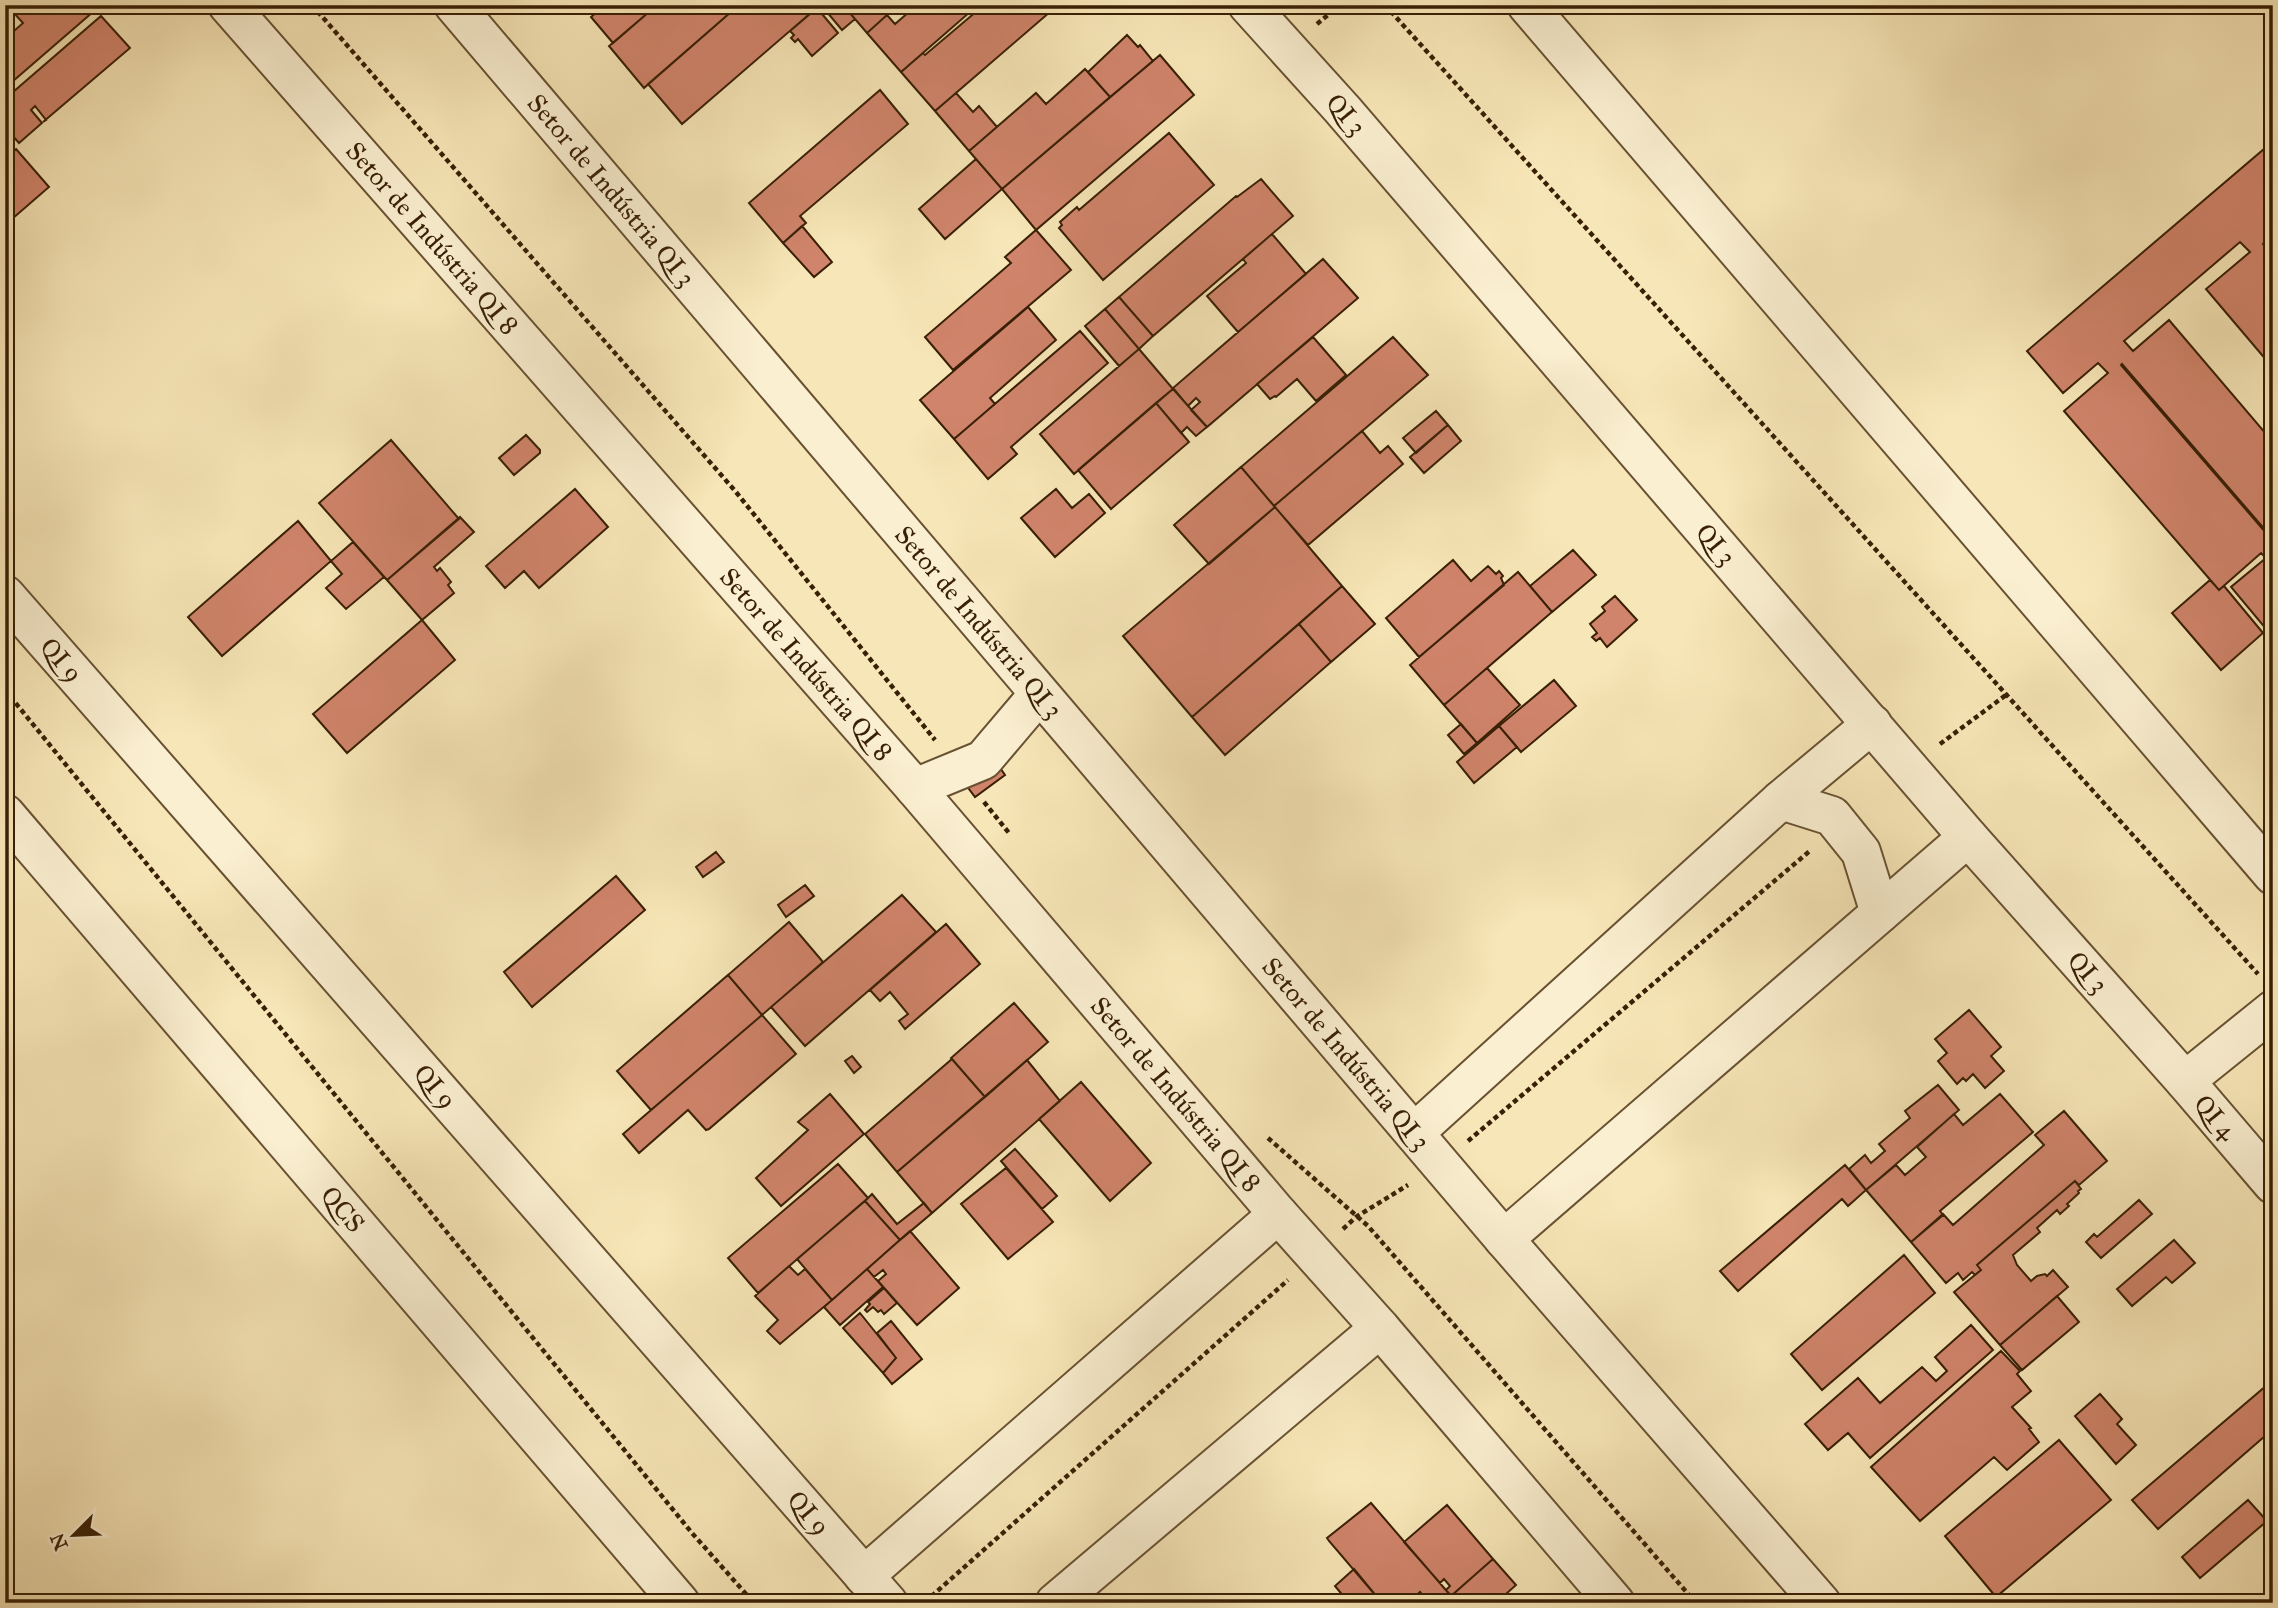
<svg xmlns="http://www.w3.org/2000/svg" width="2278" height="1608" viewBox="0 0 2278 1608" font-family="'IM FELL Great Primer',serif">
  <rect width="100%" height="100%" fill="#f7e6b7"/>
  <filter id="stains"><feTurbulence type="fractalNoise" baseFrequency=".00286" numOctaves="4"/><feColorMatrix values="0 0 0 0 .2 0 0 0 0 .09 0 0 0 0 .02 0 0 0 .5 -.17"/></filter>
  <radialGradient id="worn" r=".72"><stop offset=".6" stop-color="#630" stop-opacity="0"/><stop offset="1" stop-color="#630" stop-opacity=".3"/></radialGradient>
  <path fill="#d0846b" stroke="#381f05" stroke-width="2" d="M20 5H101L5 88V39L23 23 13 12Z
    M605 5H657L613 43 591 17Z
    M657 5H739L644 88 609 46Z
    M739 5H808L813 11 682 124 648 84Z
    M821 5H843L855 19 842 30Z
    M843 5H878L887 15 867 33Z
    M917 5H964L970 12 901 72 867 33 887 15 895 24Z
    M984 5H1020L1023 9 1028 5H1058L935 111 901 72 923 53 925 55Z
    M817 8 838 33 812 56 798 39 795 42 791 38 794 35 790 31Z
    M101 16 130 48 43 122 46 120 35 106 31 110 42 123 19 143 5 127V99Z
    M1127 35 1138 47 1140 45 1153 61 1110 97 1088 72Z
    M1160 55 1194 95 1036 230 1002 189Z
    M1085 69 1110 97 1002 189 969 151 1036 93 1046 104Z
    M880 90 908 124 800 216 806 223 783 243 749 203Z
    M956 93 973 112 979 106 997 127 969 151 935 111Z
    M1169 133 1214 185 1103 280 1059 228 1062 225 1060 222 1077 207 1079 210Z
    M16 149 49 187 5 225V157Z
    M2264 149 2273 160V214L2266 220 2273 228V253L2264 243 2263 244 2273 256V368L2206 289 2250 252 2240 242 2124 341 2133 351 2169 320 2273 442V539L2122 364 2121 365 2273 541 2272 636 2231 587 2266 558 2261 553 2219 590 2064 411 2108 373 2098 363 2063 393 2027 351Z
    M976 159 1002 189 945 239 919 209Z
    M1261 179 1293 216 1153 336 1119 297 1236 196 1237 197Z
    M802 226 832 262 814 277 783 243Z
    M1036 230 1071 270 953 370 925 337 1011 263 1005 257Z
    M1272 234 1306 274 1238 332 1207 296 1246 263 1243 259Z
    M1323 259 1358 298 1207 427 1191 410 1200 402 1196 398 1188 406 1173 388Z
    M1119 297 1153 336 1139 349 1105 309Z
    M1028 307 1056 340 990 398 995 404 954 439 920 400Z
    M1105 309 1139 349 1119 366 1085 326Z
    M1080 331 1108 363 1011 447 1017 454 988 479 954 439Z
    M1313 337 1346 375 1316 401 1297 379 1276 397 1275 396 1270 399 1257 384Z
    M1393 337 1428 375 1274 506 1241 467Z
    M1139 349 1173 389 1074 474 1040 434Z
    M1173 389 1207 427 1196 436 1187 427 1181 433 1156 403Z
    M1156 403 1189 442 1111 509 1078 470Z
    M1436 411 1448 425 1416 453 1403 438Z
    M1448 425 1461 441 1424 473 1410 457Z
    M1362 431 1380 453 1388 446 1403 464 1308 545 1274 506Z
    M526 435 540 450V453L514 475 499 458Z
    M391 440 459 519 387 580 319 503Z
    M1241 467 1275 507 1209 564 1174 525Z
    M575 489 608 527 539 588 524 571 505 588 486 566Z
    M1056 489 1072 508 1089 494 1105 513 1055 557 1021 518Z
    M1275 507 1342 586 1192 717 1123 636Z
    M460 517 474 532 434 567 437 571 440 568 451 582 448 585 454 593 422 620 387 580Z
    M298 521 331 561 222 656 188 617Z
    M353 542 384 577 346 609 326 588 342 574 331 561Z
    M1573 550 1596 575 1552 612 1530 586Z
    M1453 560 1471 581 1488 566 1496 574 1499 571 1503 576 1501 578 1504 585 1419 657 1386 618Z
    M1518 572 1552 612 1444 705 1410 665Z
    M2210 580 2219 590 2224 586 2263 633 2221 670 2172 613Z
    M1342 586 1375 624 1331 662 1299 624Z
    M1615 596 1637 620 1607 647 1600 638 1596 641 1592 637 1597 633 1590 624 1605 611 1602 607Z
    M422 620 455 660 347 753 313 714Z
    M1299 624 1331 662 1225 755 1192 717Z
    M1487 668 1520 705 1477 743 1444 705Z
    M1554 680 1576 706 1521 752 1499 726Z
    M1461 724 1477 743 1464 754 1448 735Z
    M1499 726 1517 747 1474 783 1457 762Z
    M996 762 1005 775 975 797 966 785Z
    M716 852 724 862 703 877 696 867Z
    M616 876 645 910 532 1007 504 972Z
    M805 885 814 896 786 917 778 905Z
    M902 895 936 932 805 1046 771 1007Z
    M789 922 823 962 762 1015 728 975Z
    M946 924 980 964 905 1029 899 1021 908 1014 890 992 880 1001 870 990Z
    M728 975 762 1015 651 1110 617 1071Z
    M1014 1003 1048 1042 985 1097 951 1058Z
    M1969 1010 2001 1047 1991 1056 2004 1071 1985 1088 1973 1074 1966 1081 1963 1078 1957 1084 1938 1061 1947 1053 1935 1039Z
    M762 1015 796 1054 709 1129 706 1130 688 1110 639 1153 623 1134Z
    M852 1056 861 1067 854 1073 845 1061Z
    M952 1059 985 1097 897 1172 865 1134Z
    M1027 1060 1060 1101 932 1213 897 1172Z
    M1081 1082 1151 1163 1110 1201 1039 1119Z
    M1938 1085 1959 1110 1866 1190 1849 1169 1865 1155 1871 1163 1885 1151 1879 1144 1910 1118 1905 1111Z
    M830 1094 864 1134 781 1206 756 1178 808 1130 798 1122Z
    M2000 1094 2033 1132 1940 1211 1943 1215 1911 1242 1866 1190 1896 1165 1905 1175 1926 1157 1917 1147 1954 1114 1963 1125Z
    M2064 1111 2107 1161 2079 1185 2075 1181 1977 1265 1981 1270 1975 1275 1972 1272 1963 1280 1958 1273 1946 1283 1911 1242 1943 1214 1953 1225 2044 1145 2035 1135Z
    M1015 1149 1057 1196 1042 1209 1001 1161Z
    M838 1164 868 1198 758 1293 728 1258Z
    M1845 1165 1866 1190 1848 1206 1842 1199 1738 1291 1720 1271Z
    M1006 1168 1053 1222 1008 1259 961 1204Z
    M2075 1181 2081 1189 2078 1191 2079 1193 2067 1204 2069 1206 2060 1214 2057 1210 2037 1228 2040 1232 2013 1255 2017 1265 2031 1281 2037 1276 2045 1274 2047 1276 2053 1270 2068 1287 2000 1345 1954 1292 1981 1270 1977 1265Z
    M872 1194 897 1224 924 1203 932 1213 900 1240 865 1201Z
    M2139 1200 2152 1214 2101 1258 2086 1242 2094 1234 2097 1237Z
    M865 1201 900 1240 832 1300 797 1259Z
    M910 1231 959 1288 917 1325 878 1281 886 1274 883 1270 874 1277 867 1269Z
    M2174 1240 2195 1263 2172 1283 2166 1277 2132 1306 2117 1289Z
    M1904 1255 1935 1293 1822 1390 1791 1354Z
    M789 1266 798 1275 805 1269 832 1300 780 1344 767 1331 778 1320 755 1296Z
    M867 1269 883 1287 840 1325 824 1307Z
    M884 1288 897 1303 884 1314 881 1310 878 1312 873 1307 867 1312 865 1310 870 1304 868 1302Z
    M2057 1296 2079 1322 2022 1370 2000 1345Z
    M860 1313 896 1358 883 1373 843 1328Z
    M891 1321 922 1359 892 1384 883 1373 896 1358 877 1333Z
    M1971 1325 1993 1350 1870 1458 1848 1433 1828 1450 1805 1424 1858 1378 1880 1403 1922 1367 1936 1381 1947 1371 1935 1357Z
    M2001 1351 2020 1371 2017 1374 2031 1391 2012 1407 2031 1428 2029 1429 2039 1442 2007 1470 1994 1457 1920 1521 1871 1467Z
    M2273 1380V1429L2158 1529 2132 1500Z
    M2100 1394 2122 1419 2117 1424 2136 1445 2116 1464 2075 1416Z
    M2059 1440 2111 1500 1996 1597 1945 1536Z
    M2248 1500 2267 1521 2200 1578 2182 1557Z
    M1371 1503 1451 1596 1443 1603H1429L1420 1592 1408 1603H1382L1329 1541 1327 1538Z
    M1447 1505 1493 1559 1451 1596 1446 1590 1450 1586 1444 1579 1440 1583 1404 1542Z
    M1493 1559 1516 1585 1496 1603H1443Z
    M1354 1569 1382 1603H1349L1335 1586Z"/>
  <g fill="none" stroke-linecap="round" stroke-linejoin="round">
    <g stroke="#685132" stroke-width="42">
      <g id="minor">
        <path id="s1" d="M228 5 915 788 1278 1214 1380 1328 1615 1603"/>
        <path id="s2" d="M454 5 1504 1239 1821 1603"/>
        <path id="s3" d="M1248 5 1342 109 1968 837 2185 1081 2273 1184"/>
        <path d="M1527 5 2273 875"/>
        <path id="s4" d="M5 595 888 1603"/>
        <path d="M915 788 983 760 1039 694"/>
        <path d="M1781 800 1832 816 1861 852 1880 913"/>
        <path id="s5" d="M5 814 680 1603"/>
        <path d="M2185 1081 2273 1010"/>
        <path d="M1414 1133 1781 800 1872 724"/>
        <path d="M1504 1239 1968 837"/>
        <path d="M864 1576 1278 1214"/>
        <path d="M1055 1603 1380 1328"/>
      </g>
    </g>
    <path stroke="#381f05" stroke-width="4.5" stroke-dasharray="5 3.5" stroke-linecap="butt" d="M312 5 736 492 935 740
      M1385 5 2258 974
      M1317 24 1340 5
      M5 690 692 1533 754 1603
      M1940 744 2006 695
      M984 802 1009 833
      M1268 1138 1368 1226 1696 1603
      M1468 1141 1811 850
      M1343 1229 1356 1217 1408 1185
      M925 1602 1288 1280"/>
    <use href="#minor" stroke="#faefd0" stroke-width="38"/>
  </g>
  <g text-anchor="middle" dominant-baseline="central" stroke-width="5" stroke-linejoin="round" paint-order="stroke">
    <g font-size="26" fill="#381f05" stroke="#faefd0">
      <text stroke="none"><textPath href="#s3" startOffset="147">QI 3</textPath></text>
      <text stroke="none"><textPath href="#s2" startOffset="243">Setor de Indústria QI 3</textPath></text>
      <text stroke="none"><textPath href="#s1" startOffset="310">Setor de Indústria QI 8</textPath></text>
      <text stroke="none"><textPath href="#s3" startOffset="714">QI 3</textPath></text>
      <text stroke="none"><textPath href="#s2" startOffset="810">Setor de Indústria QI 3</textPath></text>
      <text stroke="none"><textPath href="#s4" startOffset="86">QI 9</textPath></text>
      <text stroke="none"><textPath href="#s1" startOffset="877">Setor de Indústria QI 8</textPath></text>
      <text stroke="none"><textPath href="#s3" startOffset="1281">QI 3</textPath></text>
      <text stroke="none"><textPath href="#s2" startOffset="1377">Setor de Indústria QI 3</textPath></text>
      <text stroke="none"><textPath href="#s4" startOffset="653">QI 9</textPath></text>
      <text stroke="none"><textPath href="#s1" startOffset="1444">Setor de Indústria QI 8</textPath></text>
      <text stroke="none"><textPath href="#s3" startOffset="1474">QI 4</textPath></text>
      <text stroke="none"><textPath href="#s5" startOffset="520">QCS</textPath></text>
      <text stroke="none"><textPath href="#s4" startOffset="1220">QI 9</textPath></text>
    </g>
  </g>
  <rect width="2278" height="1608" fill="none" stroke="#f7e6b7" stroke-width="28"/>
  <rect x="7" y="7" width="2264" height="1594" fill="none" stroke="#381f05" stroke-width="3.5"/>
  <rect x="14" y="14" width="2250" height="1580" fill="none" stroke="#381f05" stroke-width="2"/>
  <g transform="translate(74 1535) rotate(246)" stroke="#faefd0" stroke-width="5" paint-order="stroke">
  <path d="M0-5L12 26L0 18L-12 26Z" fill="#381f05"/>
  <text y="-10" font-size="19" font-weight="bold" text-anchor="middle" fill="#381f05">N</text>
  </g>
  <rect width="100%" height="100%" filter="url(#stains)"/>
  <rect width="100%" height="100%" fill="url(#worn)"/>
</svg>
